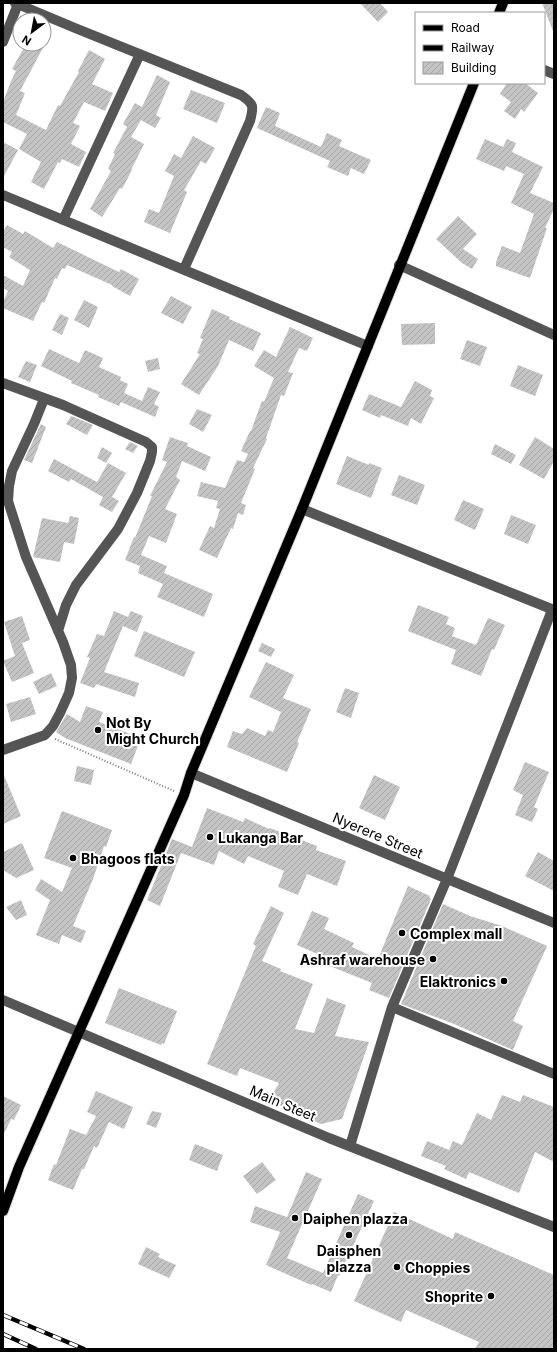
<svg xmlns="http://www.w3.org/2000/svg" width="557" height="1352" viewBox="0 0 557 1352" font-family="Inter,sans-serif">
  <defs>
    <pattern id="building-hatch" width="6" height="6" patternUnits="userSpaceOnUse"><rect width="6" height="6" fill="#c4c4c4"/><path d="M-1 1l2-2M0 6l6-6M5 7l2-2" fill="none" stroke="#a7a7a7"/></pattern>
  </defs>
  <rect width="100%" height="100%" fill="#fff"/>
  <path fill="url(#building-hatch)" d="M360 3H380L388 12 378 22Z
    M542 3H554V31H553Z
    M26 44H45L20 91 25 93 16 115 46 130 58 105 60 106 79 72 78 71 89 50 105 59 92 84 113 93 105 111 84 102 73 123 80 126 71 144 86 152 79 167 62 159 60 163 58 162 44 189 31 182 41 162 19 149 27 134 3 122V102L12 79 16 71 12 69Z
    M157 75 170 82 156 115 161 118 155 128 141 120 131 137 144 144 131 170H132L122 189 120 188 102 217 90 209 111 171 108 169 115 154 113 153 127 127 123 124 135 103 142 107Z
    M507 83H525L538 93 524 112 521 109 515 119 504 111 511 102 500 94Z
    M191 90 225 103 217 123 183 109Z
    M266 107 280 113 275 126 321 147 327 133 342 140 339 146 371 160 364 174 351 168 348 176 327 167 330 161 257 128Z
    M193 136 215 148 206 164 201 161 184 190 187 192 170 233 144 222 149 209 159 213 174 176 165 171 174 154 181 158Z
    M485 139 503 147 507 139 516 143 512 152 543 167 530 193 554 203V209L545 228H547L530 278 496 266V262L502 246 520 253 534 214 511 203 524 174 506 166 504 171 476 159Z
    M3 142 18 150 3 178Z
    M458 216 477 234 463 249 478 259 472 269 462 263 436 239Z
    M7 225 23 234 25 231 53 248 57 242 119 272 121 269 139 279 130 296 112 286V285L67 265 65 269 62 268 57 279 55 278 44 303 42 302 33 321 3 308V302L8 291 3 288V275L23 286 30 270 9 257 12 252 3 247V232Z
    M171 296 192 307 183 324 161 313Z
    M84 300 98 307 89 328 74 320Z
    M212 309 230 317 229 319 261 333 253 351 229 340 218 366 199 395 181 384 200 354 197 353 203 339 200 338Z
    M60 314 69 318 62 335 52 330Z
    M435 323V344L402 345 401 324Z
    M290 327 313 338 307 351 299 348 288 372 293 373 284 396 281 395 266 438 267 439 253 468 255 469 241 503 246 505 243 515 238 513 233 529 231 528 217 558 199 550 210 526 214 528 220 509 216 508 218 501 197 496 201 482 225 488 237 460 244 462 248 454 241 451 250 431H251L262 401 264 402 274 378 254 366 264 350 276 357Z
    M467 340 487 347 480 366 460 359Z
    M49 349 79 363 85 350 103 358 99 367 121 377 120 380 128 384 124 393 142 401 148 387 160 392 154 404 159 407 155 417 121 402 119 406 98 397 99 395 71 383 72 381 41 366Z
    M158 358 160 369 148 372 145 361Z
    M26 361 37 365 30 382 18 377Z
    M518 365 543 375 535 396 510 386Z
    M415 381 432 390 430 396 434 398 421 424 411 418 408 426 381 415 380 418 362 410 369 394 401 407Z
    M197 409 212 415 203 432 189 424Z
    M71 416 93 425 87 435 66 424Z
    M41 424 46 427 32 463 24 460Z
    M170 437 188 443 187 446 211 457 205 471 182 461 176 477 180 480 165 509 177 514 166 543 149 536 141 555 167 566 164 573 213 594 204 617 157 597 163 584 138 573 140 566 125 560 134 537 135 538 152 496H150L167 462 162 460Z
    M535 437 554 449V461L544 479 519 465Z
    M130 442 138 446 133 453 125 449Z
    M495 444 516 455 511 464 491 454Z
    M102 447 112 453 106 463 97 458Z
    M347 456 369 465V463L382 468 371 498 336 484Z
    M54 459 97 482 108 463 126 473 112 497 119 501 112 512 99 505 103 497 71 479 69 482 48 471Z
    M399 475 425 485 417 505 391 495Z
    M463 500 484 509 475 530 454 520Z
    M511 515 536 525 528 544 504 534Z
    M70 516 79 518 74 544 64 542 60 562 33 557 42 518 68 523Z
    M418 605 449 617 446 624 455 628 452 636 476 645 488 618 505 625 494 650 492 649 481 676 451 664 456 650 408 631Z
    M114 611 128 617 131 611 143 616 137 632 123 626 104 672 139 683 135 697 96 684 94 688 80 683 90 658 87 657 97 634 104 636Z
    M22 616 30 640 22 643 34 673 12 682 3 661 15 656 4 622Z
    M144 631 195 652 184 677 134 656Z
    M262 643 275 649 271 657 258 651Z
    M266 662 294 675 283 698 311 709 297 742 299 743 287 772 227 747 233 731 242 734 247 728 265 736 268 730 273 732 281 712 249 697Z
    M51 673 57 686 39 694 33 682Z
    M345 688 359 693 351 718 336 712Z
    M30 697 36 714 11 722 6 704Z
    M86 706 103 712 99 722 141 738 131 764 65 738 56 732 67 714 80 722Z
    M525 762 549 772 534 807 538 809 532 822 515 815 523 795 513 790Z
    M77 766 94 770 91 785 74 781Z
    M3 773 21 816 3 824Z
    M374 775 400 787 385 820 359 808Z
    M207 808 243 822 245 818 269 829 270 828 317 846 316 850 346 861 337 886 307 874 298 895 278 887 284 871 248 856 244 864 219 851 214 865 181 853 160 906 147 900 172 839 192 847Z
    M62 811 112 830 106 847 104 846 93 879 73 926 86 931 81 943 62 935 59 944 36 935 50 900 35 890 41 879 62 892 72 868 44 858Z
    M22 843 34 870 16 878 3 870V852Z
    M538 852 554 861V891L525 876Z
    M408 886 430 896 429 897 431 899 389 998 369 990 372 983 320 962 322 956 297 945 312 911 329 918 324 929 354 943 352 947 378 959Z
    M21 900 27 915 16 920 6 907Z
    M443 904 470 916 502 926 547 946 513 1021 523 1026 513 1050 454 1024 401 1004Z
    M271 906 284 913 262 961 281 969 280 971 313 984 295 1029 314 1033 327 998 346 1005 335 1036 369 1042 342 1119 321 1124 269 1100 279 1083 240 1068 237 1076 207 1064 256 946 253 944Z
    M119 988 177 1011 164 1044 162 1043 161 1045 105 1023Z
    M96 1091 133 1107 124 1129 109 1122 97 1148 94 1146 84 1169H82L73 1190 48 1180 54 1164 56 1165 70 1129 86 1135 96 1116 87 1112Z
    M502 1095 520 1102 523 1095 554 1107V1162L535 1152 519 1193 469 1172 466 1179 444 1169 446 1166 421 1156 427 1141 449 1150 453 1141 462 1145 477 1113 491 1120Z
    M3 1096 21 1105 14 1120 11 1119 3 1136Z
    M152 1111 162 1113 156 1128 146 1124Z
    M195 1144 223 1155 217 1171 189 1160Z
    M262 1162 276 1180 257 1194 243 1176Z
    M306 1172 322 1179 287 1258 323 1273 358 1194 374 1201 339 1276 338 1275 331 1292 312 1284 311 1285 266 1265 280 1232 250 1222 255 1206 287 1217Z
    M394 1212 453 1239 455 1232 554 1275V1349H475L479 1342 406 1310 401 1322 354 1301Z
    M146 1247 160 1254 158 1257 176 1265 169 1278 138 1264Z"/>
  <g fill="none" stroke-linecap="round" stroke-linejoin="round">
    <g stroke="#dbdbdb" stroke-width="12">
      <path id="major" d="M499 13 503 3
        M3 1211 19 1167 184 795 191 773 302 509 474 83"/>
    </g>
    <path stroke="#777" stroke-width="2" stroke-dasharray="1 2" stroke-linecap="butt" d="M55 739 174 791"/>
    <path stroke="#555" stroke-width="10" d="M15 3 75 28 241 95C254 104 254 106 250 121L184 269
      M3 42 18 4
      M544 70 554 74
      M3 195 368 346
      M63 220 140 54
      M399 265 554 335
      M3 383 63 405 146 442 152 447V452L150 461 137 493 118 529 76 585 66 605 58 631
      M302 509 554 610
      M552 610 447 879 392 1007 554 1074
      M3 750 45 735 53 726 60 713 69 693 72 678 71 665 63 642 26 557 8 501 9 486 12 471 34 424 44 399
      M191 773 554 923
      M3 1000 329 1138 554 1227
      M350 1146 392 1007"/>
    <use href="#major" stroke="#000" stroke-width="10"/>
    <g stroke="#000" stroke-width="4.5">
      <path id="rail" d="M3 1315 84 1349
        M3 1334 36 1349"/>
    </g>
    <use href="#rail" stroke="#fff" stroke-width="3" stroke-dasharray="9" stroke-linecap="butt"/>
  </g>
  <g fill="#000" stroke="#fff" stroke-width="1.5">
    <circle cx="98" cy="730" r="4"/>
    <circle cx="210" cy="837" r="4"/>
    <circle cx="73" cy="858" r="4"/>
    <circle cx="402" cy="933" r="4"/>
    <circle cx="433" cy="959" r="4"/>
    <circle cx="504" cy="981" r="4"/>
    <circle cx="295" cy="1218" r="4"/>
    <circle cx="349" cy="1235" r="4"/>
    <circle cx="397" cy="1267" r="4"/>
    <circle cx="491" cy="1296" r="4"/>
  </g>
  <g text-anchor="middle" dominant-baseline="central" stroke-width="4" stroke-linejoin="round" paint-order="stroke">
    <g font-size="14" font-weight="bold" fill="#000" stroke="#fff" text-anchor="start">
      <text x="106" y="722">Not By<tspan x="106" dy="16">Might Church</tspan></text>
      <text x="218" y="837">Lukanga Bar</text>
      <text x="81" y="858">Bhagoos flats</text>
      <text x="410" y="933">Complex mall</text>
      <text x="425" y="959" text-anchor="end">Ashraf warehouse</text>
      <text x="496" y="981" text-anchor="end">Elaktronics</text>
      <text x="303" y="1218">Daiphen plazza</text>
      <text x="349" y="1250" text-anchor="middle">Daisphen<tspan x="349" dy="16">plazza</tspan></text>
      <text x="405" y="1267">Choppies</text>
      <text x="483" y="1296" text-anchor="end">Shoprite</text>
    </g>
    <g font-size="14" fill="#000" stroke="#fff">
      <text transform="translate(378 835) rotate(23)">Nyerere Street</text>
      <text transform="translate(283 1103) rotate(23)">Main Steet</text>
    </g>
  </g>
  <rect width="557" height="1352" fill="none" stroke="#000000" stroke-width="8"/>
  <rect x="415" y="12" width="130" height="72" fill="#ffffff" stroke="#999999"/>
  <rect x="423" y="25" width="20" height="6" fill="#000000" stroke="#999999"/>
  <text x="451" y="32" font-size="12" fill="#000000">Road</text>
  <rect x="423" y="45" width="20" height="6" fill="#000000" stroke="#999999"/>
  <text x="451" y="52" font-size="12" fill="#000000">Railway</text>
  <rect x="423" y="62" width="20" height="12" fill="url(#building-hatch)" stroke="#999999"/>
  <text x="451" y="72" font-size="12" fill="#000000">Building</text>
  <g transform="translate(32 32) rotate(212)"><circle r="19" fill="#ffffff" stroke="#999999"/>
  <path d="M0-3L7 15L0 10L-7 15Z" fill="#000000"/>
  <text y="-6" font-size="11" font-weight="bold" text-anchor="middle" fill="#000000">N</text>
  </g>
</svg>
